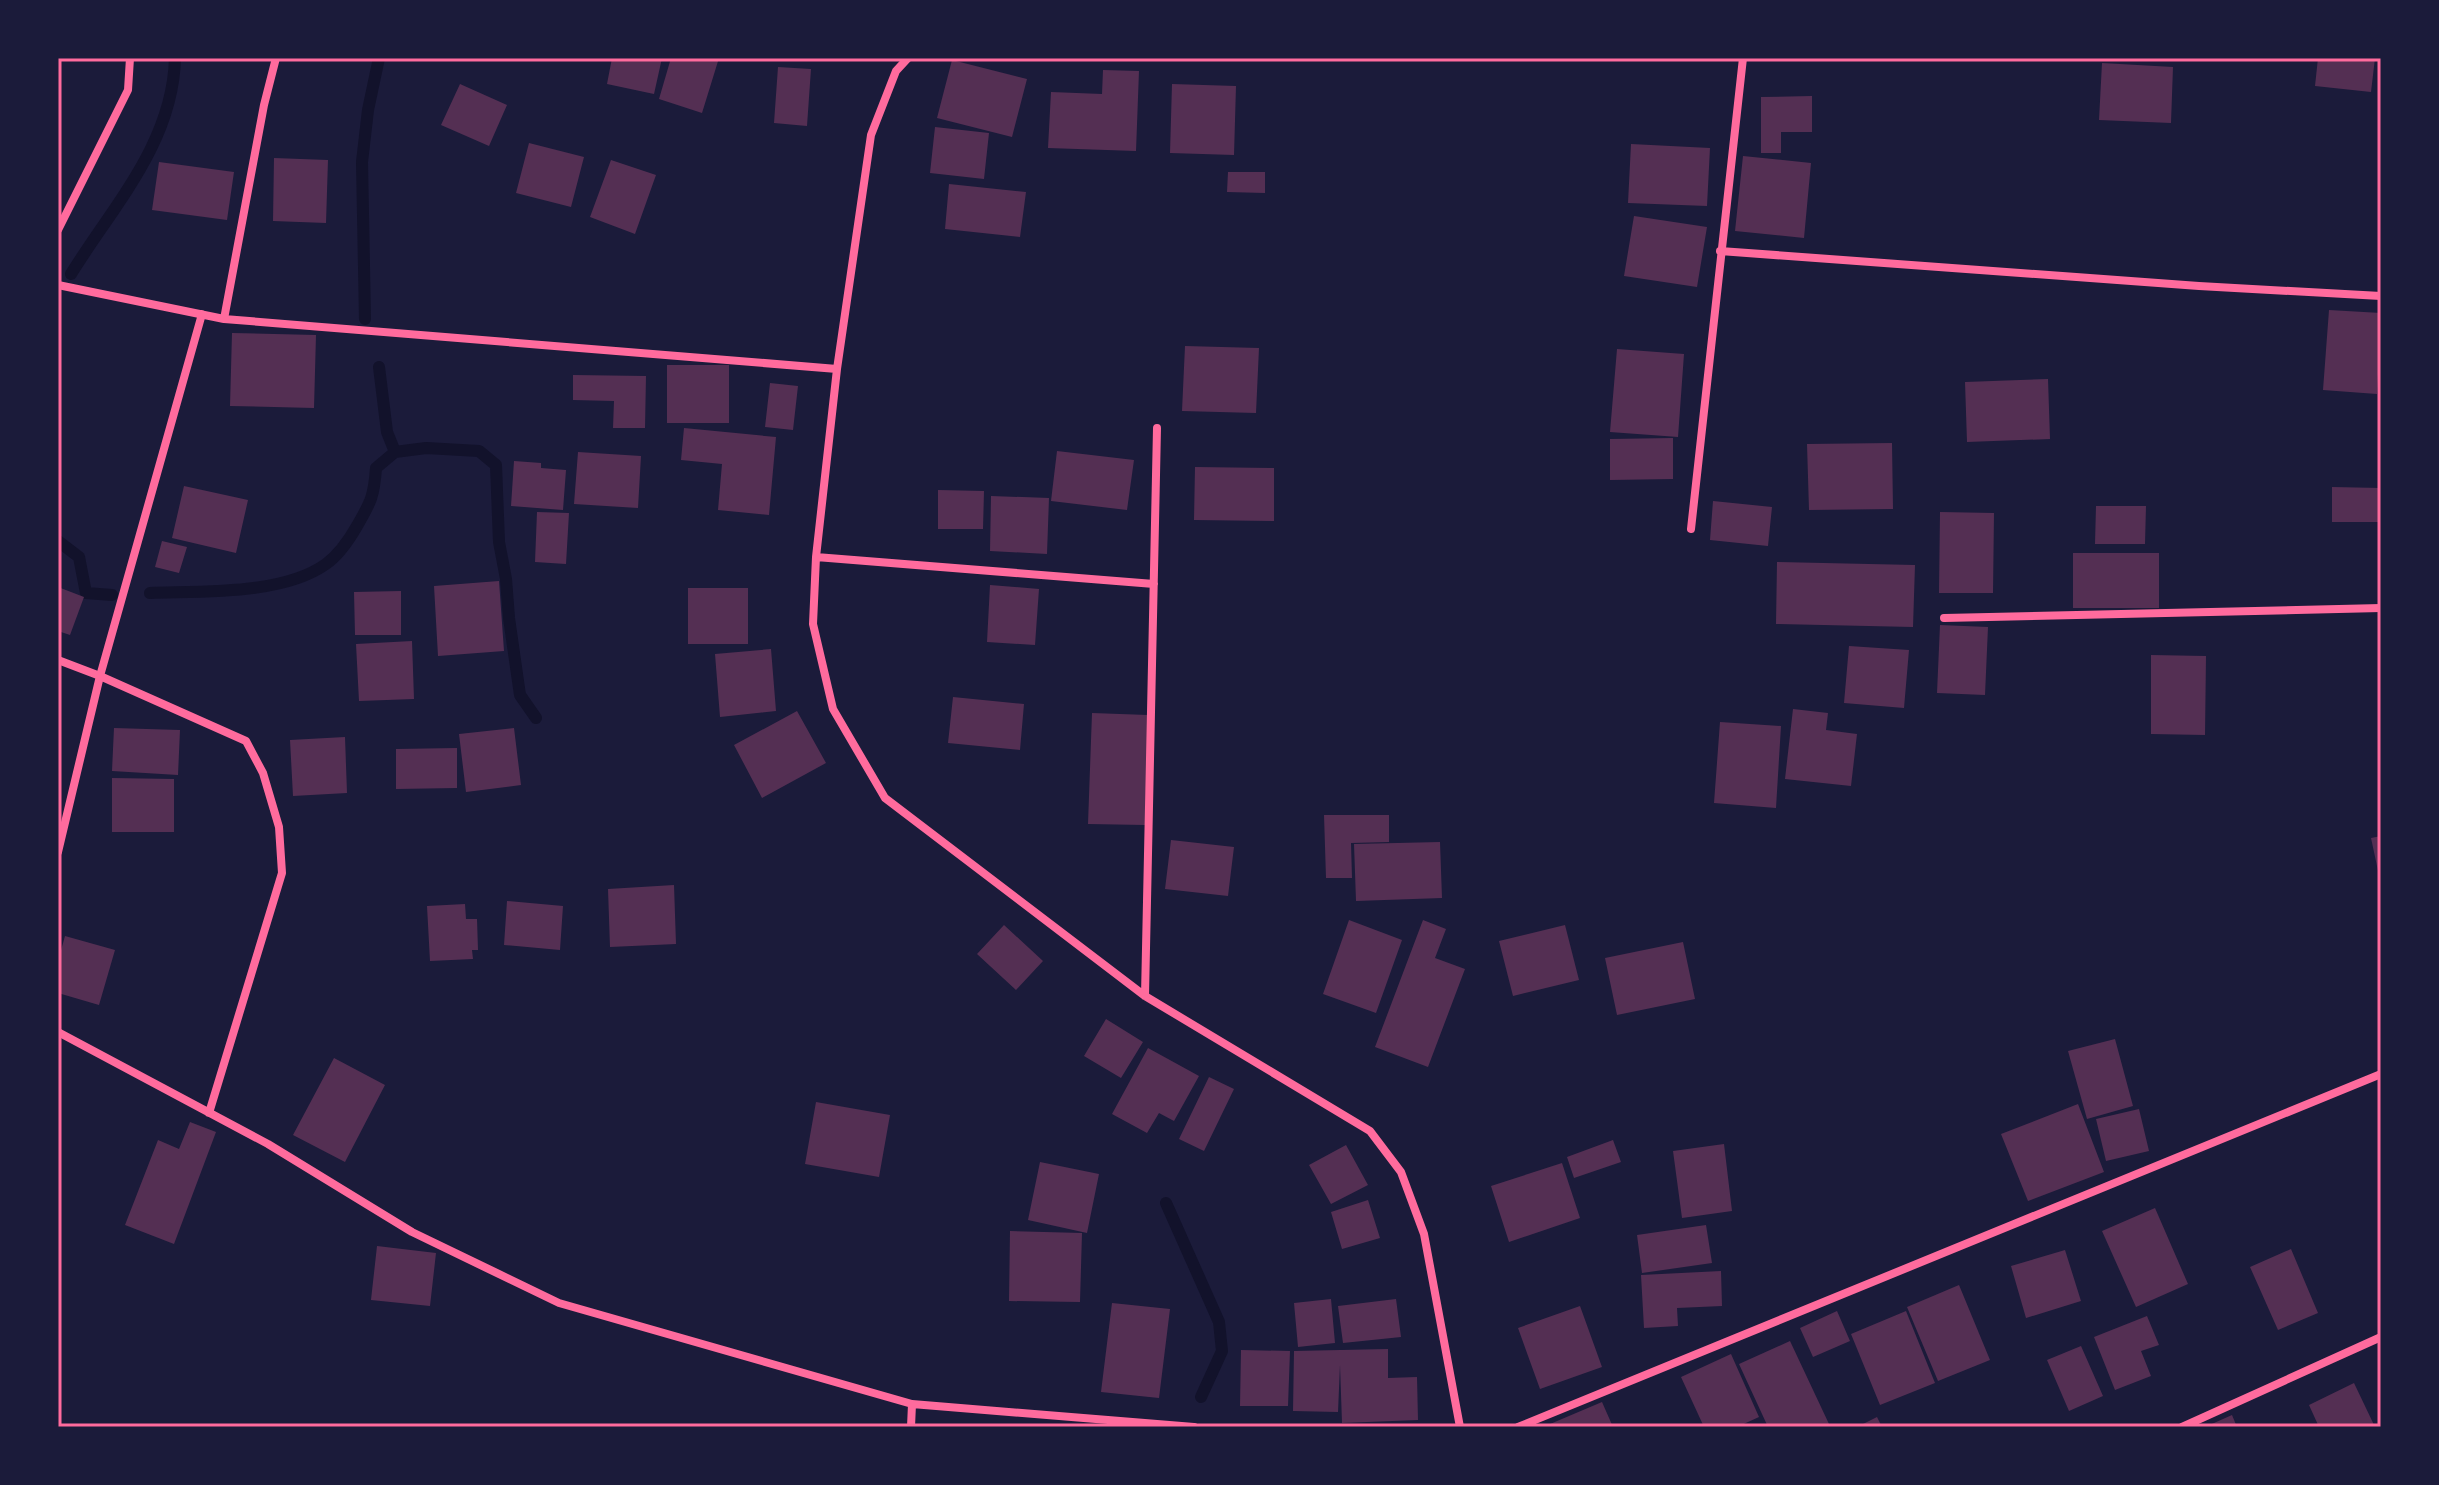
<svg xmlns="http://www.w3.org/2000/svg" width="2439" height="1485" viewBox="0 0 2439 1485" font-family="'Fira Sans',sans-serif">
  <rect width="100%" height="100%" fill="#1b1b3a"/>
  <g fill="none" stroke-linecap="round" stroke-linejoin="round">
    <path stroke="#12122b" stroke-width="12" d="M71 274C113 206 173 143 175 58
      M365 319 362 162 368 110 379 58
      M379 367 387 432 395 452 426 448 479 451 496 465 499 542 506 579 509 618 520 695 536 718
      M58 541 79 557 86 593 112 595
      M150 593C202 591 283 595 326 564 340 554 349 540 357 526 371 502 374 496 376 468L395 452
      M1166 1203 1219 1322 1222 1351 1201 1397"/>
  </g>
  <path fill="#542f53" d="M612 58H662L654 94 607 84Z
    M671 58H719L702 113 659 99Z
    M2318 58H2375L2371 92 2315 86Z
    M952 60 1027 79 1012 137 937 118Z
    M2102 63 2173 67 2171 123 2099 120Z
    M778 67 811 69 807 126 774 123Z
    M1103 70 1139 71 1136 151 1048 148 1051 92 1102 94Z
    M460 84 507 105 489 146 441 125Z
    M1172 84 1236 86 1234 155 1170 153Z
    M1812 96V132H1781V153H1761V97Z
    M935 127 989 133 984 179 930 173Z
    M529 143 584 157 571 207 516 193Z
    M1631 144 1710 148 1707 206 1628 203Z
    M1743 156 1811 163 1804 238 1735 231Z
    M274 158 328 160 326 223 273 221Z
    M611 160 656 175 635 234 590 217Z
    M159 162 234 172 227 220 152 210Z
    M1228 172H1265V193L1227 192Z
    M949 184 1026 192 1020 237 945 229Z
    M1634 216 1707 227 1697 287 1624 276Z
    M2329 310 2381 313 2377 394 2323 390Z
    M232 333 316 335 314 408 230 406Z
    M1185 346 1259 348 1256 413 1182 411Z
    M1617 349 1684 354 1678 437 1610 432Z
    M667 365H729V423H667Z
    M573 375 646 376 645 428H613L614 401 573 400Z
    M2048 379 2050 439 1967 442 1965 382Z
    M770 383 798 386 793 430 765 427Z
    M684 428 776 437 769 515 718 510 722 464 681 460Z
    M1673 438V479L1610 480V439Z
    M1892 443 1893 509 1809 510 1807 444Z
    M1057 451 1134 460 1127 510 1051 501Z
    M578 452 641 456 638 508 574 504Z
    M514 461 541 463V468L566 470 563 510 511 506Z
    M1195 467 1274 468V521L1194 520Z
    M184 486 248 500 236 553 172 538Z
    M2332 487 2381 488V522H2332Z
    M938 490 984 491 983 529H938Z
    M991 496 1049 498 1047 554 990 551Z
    M1713 501 1772 507 1768 546 1710 540Z
    M2096 506H2146L2145 544H2095Z
    M537 512 569 513 566 564 535 562Z
    M1940 512 1994 513 1993 593H1939Z
    M162 541 187 547 179 573 155 567Z
    M2073 553H2159V608H2073Z
    M1777 562 1915 565 1913 627 1776 624Z
    M499 581 504 651 438 656 434 586Z
    M990 585 1039 589 1035 645 987 642Z
    M58 587 84 597 70 635 58 631Z
    M688 588H748V644H688Z
    M401 591V635H355L354 592Z
    M1940 625 1988 627 1985 695 1937 693Z
    M412 641 414 699 359 701 356 644Z
    M1849 646 1909 650 1904 708 1844 703Z
    M771 649 776 711 720 717 715 654Z
    M2151 655 2206 656 2205 735 2151 734Z
    M953 697 1024 704 1020 750 948 743Z
    M1793 709 1828 713 1826 730 1857 734 1851 786 1785 779Z
    M797 711 826 763 762 798 734 745Z
    M1092 713 1148 715 1145 825 1088 824Z
    M1720 722 1781 726 1776 808 1714 803Z
    M114 728 180 730 178 775 112 771Z
    M514 728 521 785 466 792 459 734Z
    M345 737 347 793 293 796 290 740Z
    M457 748V788L396 789V749Z
    M112 778 174 779V832H112Z
    M1324 815H1389V842L1351 843 1352 878H1326Z
    M2381 836V879L2380 880 2371 838Z
    M1171 840 1234 847 1228 896 1165 889Z
    M1440 842 1442 898 1356 901 1354 844Z
    M674 885 676 944 610 947 608 889Z
    M507 901 563 906 560 950 504 945Z
    M465 904 466 919H477L478 950H472L473 959 430 961 427 906Z
    M1349 920 1402 940 1376 1013 1323 994Z
    M1423 920 1446 929 1435 958 1465 969 1428 1067 1375 1047Z
    M1004 925 1043 961 1016 990 977 954Z
    M1565 925 1579 980 1513 996 1499 941Z
    M65 936 115 950 99 1005 58 993V961Z
    M1683 942 1695 999 1617 1015 1605 958Z
    M1106 1019 1143 1042 1121 1078 1084 1056Z
    M2115 1039 2133 1106 2087 1119 2068 1051Z
    M1148 1048 1199 1076 1174 1121 1159 1113 1147 1133 1112 1114Z
    M334 1058 385 1085 345 1162 293 1135Z
    M1209 1077 1234 1089 1204 1151 1179 1139Z
    M816 1102 890 1115 879 1177 805 1164Z
    M2078 1104 2104 1172 2028 1201 2001 1134Z
    M2139 1109 2149 1151 2106 1161 2096 1119Z
    M190 1122 216 1132 174 1244 125 1225 158 1140 179 1149Z
    M1613 1140 1621 1162 1574 1178 1567 1157Z
    M1724 1144 1732 1211 1682 1218 1673 1151Z
    M1346 1145 1368 1185 1331 1204 1309 1165Z
    M1040 1162 1099 1174 1087 1233 1028 1220Z
    M1562 1163 1580 1218 1509 1242 1491 1186Z
    M1368 1200 1380 1238 1342 1249 1331 1212Z
    M2155 1208 2188 1284 2136 1307 2102 1231Z
    M1706 1225 1712 1263 1642 1273 1637 1235Z
    M1010 1231 1082 1233 1080 1302 1009 1301Z
    M377 1246 436 1253 430 1306 371 1300Z
    M2291 1249 2318 1313 2278 1330 2250 1267Z
    M2065 1250 2081 1301 2026 1318 2011 1266Z
    M1721 1271 1722 1306 1677 1308 1678 1326 1644 1328 1641 1275Z
    M1959 1285 1990 1360 1938 1381 1907 1307Z
    M1331 1299 1335 1343 1298 1347 1294 1303Z
    M1396 1299 1401 1337 1343 1343 1338 1306Z
    M1112 1303 1170 1309 1159 1398 1101 1392Z
    M1580 1306 1602 1367 1540 1389 1518 1328Z
    M1837 1311 1850 1341 1813 1357 1800 1328Z
    M1906 1311 1935 1383 1880 1405 1851 1334Z
    M2147 1316 2159 1345 2141 1351 2151 1376 2115 1390 2094 1337Z
    M1790 1341 1829 1424 1823 1427H1768L1739 1364Z
    M2081 1346 2103 1396 2069 1411 2047 1360Z
    M1388 1349V1378L1417 1377 1418 1420 1342 1423 1340 1365 1338 1412 1293 1411 1294 1351Z
    M1241 1350 1290 1351 1288 1406H1240Z
    M1731 1354 1759 1417 1737 1427H1704L1681 1377Z
    M2354 1383 2375 1427H2319L2309 1405Z
    M1602 1402 1613 1427H1543Z
    M2232 1415 2237 1427H2205Z
    M1877 1417 1882 1427H1857Z"/>
  <g fill="none" stroke-linecap="round" stroke-linejoin="round">
    <path stroke="#ff6b9d" stroke-width="8" d="M908 58 896 71 871 135 837 369 816 557 813 624 833 709 885 798 1145 996 1370 1131 1401 1172 1424 1234 1460 1427
      M58 230 128 90 130 58
      M1720 251 2199 286 2381 296
      M58 285 224 319 837 369
      M202 314 100 676 246 741 263 773 279 827 282 873 209 1113
      M224 319 264 105 276 58
      M1691 529 1743 58
      M816 557 1154 584
      M1944 618 2381 608
      M58 660 100 676 58 852
      M1145 996 1157 428
      M58 1032 268 1144 412 1232 559 1303 912 1404 1194 1427
      M911 1427 912 1404
      M1518 1427 2381 1074
      M2182 1427 2381 1337"/>
  </g>
  <rect width="2439" height="1485" fill="none" stroke="#1b1b3a" stroke-width="120"/>
  <rect x="60" y="60" width="2319" height="1365" fill="none" stroke="#ff6b9d" stroke-width="3"/>
</svg>
